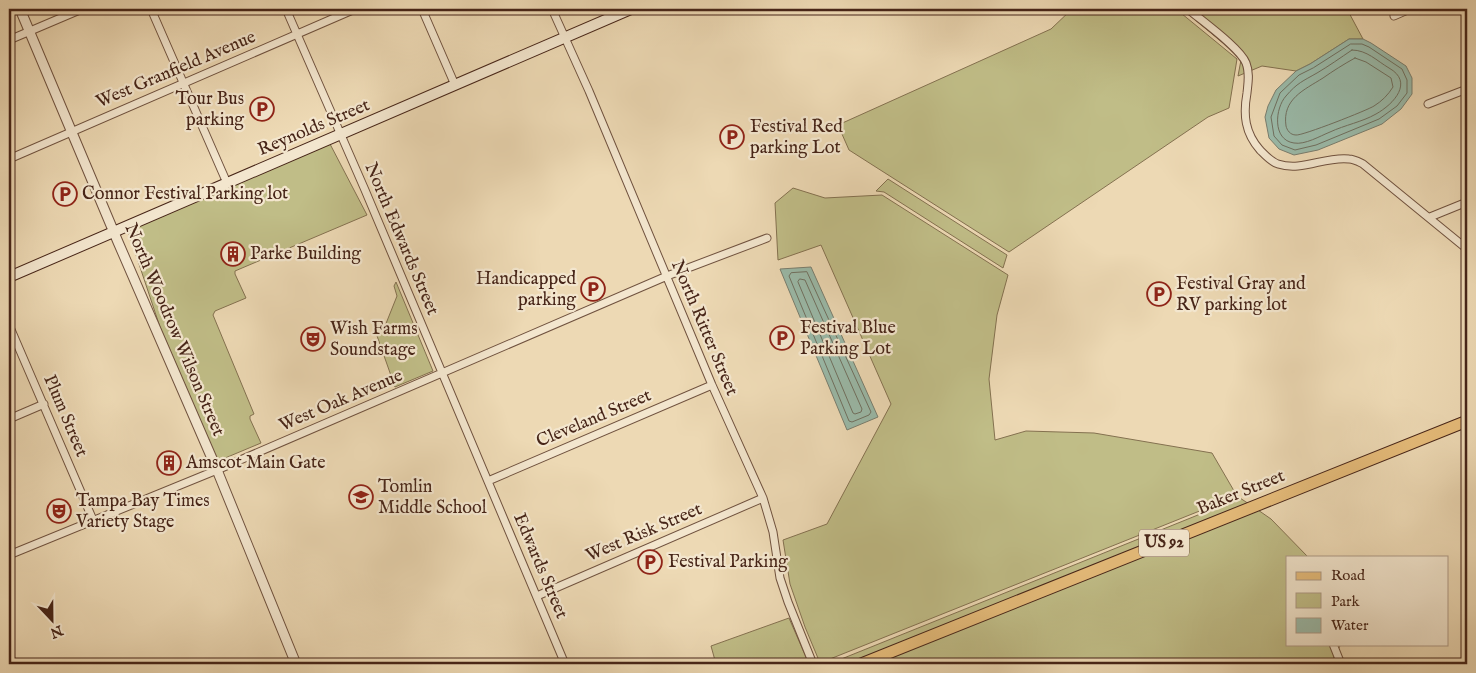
<svg xmlns="http://www.w3.org/2000/svg" width="1476" height="673" viewBox="0 0 1476 673" font-family="'IM FELL English',serif">
  <rect width="100%" height="100%" fill="#edd9b4"/>
  <filter id="stains"><feTurbulence type="fractalNoise" baseFrequency=".004" numOctaves="4"/><feColorMatrix values="0 0 0 0 .2 0 0 0 0 .09 0 0 0 0 .02 0 0 0 .5 -.17"/></filter>
  <radialGradient id="worn" r=".72"><stop offset=".6" stop-color="#630" stop-opacity="0"/><stop offset="1" stop-color="#630" stop-opacity=".3"/></radialGradient>
  <path fill="#c0bd87" stroke="#847150" d="M1072 9H1176L1237 59 1229 108 1208 117 1009 252 849 150 838 125 1051 29Z
    M1182 9H1347L1363 39H1349L1310 64 1296 71 1262 66 1238 76 1241 60 1239 56Z
    M330 144 367 215 235 271V274L246 298 215 311 213 315 254 414 250 416V419L261 443 218 461 160 327 128 231Z
    M888 179 1007 255 1003 268 884 192 876 191Z
    M793 188 825 198 882 195 1008 275 997 315 989 379 995 440 1026 431 1094 433 1212 453 1237 496 820 663 805 627 790 584 783 540 827 524 891 404 821 245 778 260 775 203Z
    M396 282 433 371 395 387 376 333 385 326 397 296 394 286Z
    M1240 498 1249 504 848 664H829Z
    M1258 510 1271 519 1308 557H1287V644H1341L1333 659 1334 664H874Z
    M789 618 809 664H716L711 646Z"/>
  <path fill="#9abaa9" stroke="#797e6f" d="M1349 39H1363L1371 43 1406 66 1412 78V94L1401 109 1382 124 1318 150 1294 155 1279 149 1269 138 1265 117 1268 106 1276 90 1296 71 1310 64Z
    M811 267 878 417 847 430 780 269Z"/>
  <g fill="none" stroke-linecap="round" stroke-linejoin="round">
    <path stroke="#707060" stroke-width="1" d="M1351 44H1362L1369 47 1402 69 1407 80V93L1397 106 1379 119 1316 145 1295 150 1282 145 1274 136 1271 117 1280 93 1299 75 1313 68Z
      M1352 50C1367 50 1377 61 1389 68 1414 82 1394 104 1376 114 1362 122 1345 125 1330 132 1320 136 1305 145 1294 143 1272 140 1275 108 1286 96 1297 83 1303 81 1317 73 1329 66 1340 58 1352 50Z
      M1355 58 1366 62 1391 78 1393 87C1388 95 1382 101 1374 106 1368 110 1302 136 1296 135 1290 135 1287 130 1286 126 1282 99 1304 90 1323 78 1333 71 1344 64 1355 58Z
      M807 272 871 412 869 415 852 422 849 421 789 276 791 273Z
      M800 279 805 280 862 409 861 412 855 414 853 413 798 282Z"/>
    <g stroke="#70523f" stroke-width="9">
      <path id="minor" d="M151 9 227 183
        M286 9 365 190 565 664
        M422 9 455 85
        M552 9 589 91 712 385 763 498 773 532 780 578 788 602 813 664
        M1188 9C1202 21 1240 48 1246 63 1250 73 1248 83 1247 93 1243 115 1245 133 1260 150 1265 155 1271 162 1278 164 1302 172 1325 156 1349 159 1354 159 1359 162 1363 164L1467 249
        M1394 16 1410 9
        M9 40 82 9
        M1428 104 1467 89
        M9 159 355 9
        M1430 217 1467 202
        M9 325 93 520
        M9 419 44 404
        M488 481 712 385
        M9 555 217 470 667 276 767 238
        M537 596 763 498
        M1333 644 1341 664"/>
    </g>
    <g stroke="#70523f" stroke-width="11">
      <path id="tertiary" d="M20 9 118 242 217 470 296 664
        M9 657 12 664"/>
    </g>
    <g stroke="#472518" stroke-width="12">
      <path id="secondary" d="M9 277 631 9"/>
    </g>
    <g stroke="#472518" stroke-width="13">
      <path id="primary" d="M861 664 1467 421"/>
    </g>
    <use href="#minor" stroke="#f3e6ce" stroke-width="7"/>
    <use href="#tertiary" stroke="#f3e6ce" stroke-width="9"/>
    <use href="#secondary" stroke="#f3e6ce" stroke-width="10"/>
    <use href="#primary" stroke="#e6bc7a" stroke-width="11"/>
  </g>
  <defs>
    <g id="parking-ring" transform="scale(1.25)"><circle r="9.5" fill="#f3e6ce" stroke="#8f2418" stroke-width="1.5"/><path d="M-3.5-5.5H1a3.5 3.5 0 0 1 0 7H-1V5.5H-3.5ZM-1-3.4V-.6H.8a1.4 1.4 0 0 0 0-2.8Z" fill="#8f2418"/></g>
    <g id="building-ring" transform="scale(1.25)"><circle r="9.5" fill="#f3e6ce" stroke="#8f2418" stroke-width="1.5"/><path d="M-4-6H4V6H1V3H-1V6H-4ZM-2.5-4.3h1.7v1.8h-1.7ZM.8-4.3h1.7v1.8H.8ZM-2.5-1h1.7V.8h-1.7ZM.8-1h1.7V.8H.8Z" fill="#8f2418"/></g>
    <g id="theatre-ring" transform="scale(1.25)"><circle r="9.5" fill="#f3e6ce" stroke="#8f2418" stroke-width="1.5"/><path d="M-5-5.5Q0-4 5-5.5V0Q5 5 0 6Q-5 5-5 0ZM-3.3-2.5H-1v1.5H-3.3ZM1-2.5H3.3v1.5H1ZM-2.8 1Q0 5.5 2.8 1Z" fill="#8f2418"/></g>
    <g id="school-ring" transform="scale(1.25)"><circle r="9.5" fill="#f3e6ce" stroke="#8f2418" stroke-width="1.5"/><path d="M0-5L7-2L0 1L-7-2ZM-4 1L0 2.5L4 1V4Q0 6-4 4Z" fill="#8f2418"/></g>
  </defs>
  <g fill-rule="evenodd">
    <use href="#parking-ring" x="262" y="109"/>
    <use href="#parking-ring" x="732" y="137"/>
    <use href="#parking-ring" x="65" y="194"/>
    <use href="#building-ring" x="233" y="254"/>
    <use href="#parking-ring" x="593" y="289"/>
    <use href="#parking-ring" x="1159" y="294"/>
    <use href="#parking-ring" x="782" y="338"/>
    <use href="#theatre-ring" x="313" y="339"/>
    <use href="#building-ring" x="169" y="463"/>
    <use href="#school-ring" x="361" y="497"/>
    <use href="#theatre-ring" x="59" y="511"/>
    <use href="#parking-ring" x="650" y="562"/>
  </g>
  <g text-anchor="middle" dominant-baseline="central" stroke-width="4.5" stroke-linejoin="round" paint-order="stroke">
    <rect fill="#f3e6ce" stroke="#7b5f4f" stroke-width="1" x="1139" y="529.5" width="50" height="27" rx="4"/>
    <g font-size="16" font-weight="bold" fill="#472518">
      <text x="1164" y="543">US 92</text>
    </g>
    <g font-size="18" fill="#472518" stroke="#f3e6ce">
      <text transform="translate(176 70) rotate(-23)">West Granfield Avenue</text>
      <text transform="translate(314 128) rotate(-23)">Reynolds Street</text>
      <text transform="translate(401 239) rotate(67)">North Edwards Street</text>
      <text transform="translate(704 328) rotate(67)">North Ritter Street</text>
      <text transform="translate(174 330) rotate(67)">North Woodrow Wilson Street</text>
      <text transform="translate(341 401) rotate(-23)">West Oak Avenue</text>
      <text transform="translate(65 416) rotate(67)">Plum Street</text>
      <text transform="translate(594 419) rotate(-23)">Cleveland Street</text>
      <text transform="translate(1241 493) rotate(-22)">Baker Street</text>
      <text transform="translate(644 533) rotate(-23)">West Risk Street</text>
      <text transform="translate(540 566) rotate(67)">Edwards Street</text>
    </g>
    <g font-size="18" fill="#472518" stroke="#f3e6ce" text-anchor="start">
      <text x="244" y="99" text-anchor="end">Tour Bus<tspan x="244" dy="21">parking</tspan></text>
      <text x="750" y="127">Festival Red<tspan x="750" dy="21">parking Lot</tspan></text>
      <text x="82" y="194">Connor Festival Parking lot</text>
      <text x="250" y="254">Parke Building</text>
      <text x="576" y="279" text-anchor="end">Handicapped<tspan x="576" dy="21">parking</tspan></text>
      <text x="1176" y="284">Festival Gray and<tspan x="1176" dy="21">RV parking lot</tspan></text>
      <text x="800" y="328">Festival Blue<tspan x="800" dy="21">Parking Lot</tspan></text>
      <text x="330" y="329">Wish Farms<tspan x="330" dy="21">Soundstage</tspan></text>
      <text x="186" y="463">Amscot Main Gate</text>
      <text x="378" y="487">Tomlin<tspan x="378" dy="21">Middle School</tspan></text>
      <text x="76" y="501">Tampa Bay Times<tspan x="76" dy="21">Variety Stage</tspan></text>
      <text x="668" y="562">Festival Parking</text>
    </g>
  </g>
  <rect width="1476" height="673" fill="none" stroke="#edd9b4" stroke-width="30"/>
  <rect x="10" y="10" width="1456" height="653" fill="none" stroke="#472518" stroke-width="2.5"/>
  <rect x="15" y="15" width="1446" height="643" fill="none" stroke="#472518"/>
  <rect x="1286" y="556" width="162" height="90" fill="#f3e6ce" stroke="#ae9985"/>
  <rect x="1296" y="572" width="25" height="8" fill="#e6bc7a" stroke="#ae9985"/>
  <text x="1331" y="580" font-size="15" fill="#472518">Road</text>
  <rect x="1296" y="593" width="25" height="15" fill="#c0bd87" stroke="#ae9985"/>
  <text x="1331" y="606" font-size="15" fill="#472518">Park</text>
  <rect x="1296" y="618" width="25" height="15" fill="#9abaa9" stroke="#ae9985"/>
  <text x="1331" y="630" font-size="15" fill="#472518">Water</text>
  <g transform="translate(52 620) rotate(158)" stroke="#f3e6ce" stroke-width="4" paint-order="stroke">
  <path d="M0-4L9 19L0 12L-9 19Z" fill="#472518"/>
  <text y="-8" font-size="14" font-weight="bold" text-anchor="middle" fill="#472518">N</text>
  </g>
  <rect width="100%" height="100%" filter="url(#stains)"/>
  <rect width="100%" height="100%" fill="url(#worn)"/>
</svg>
